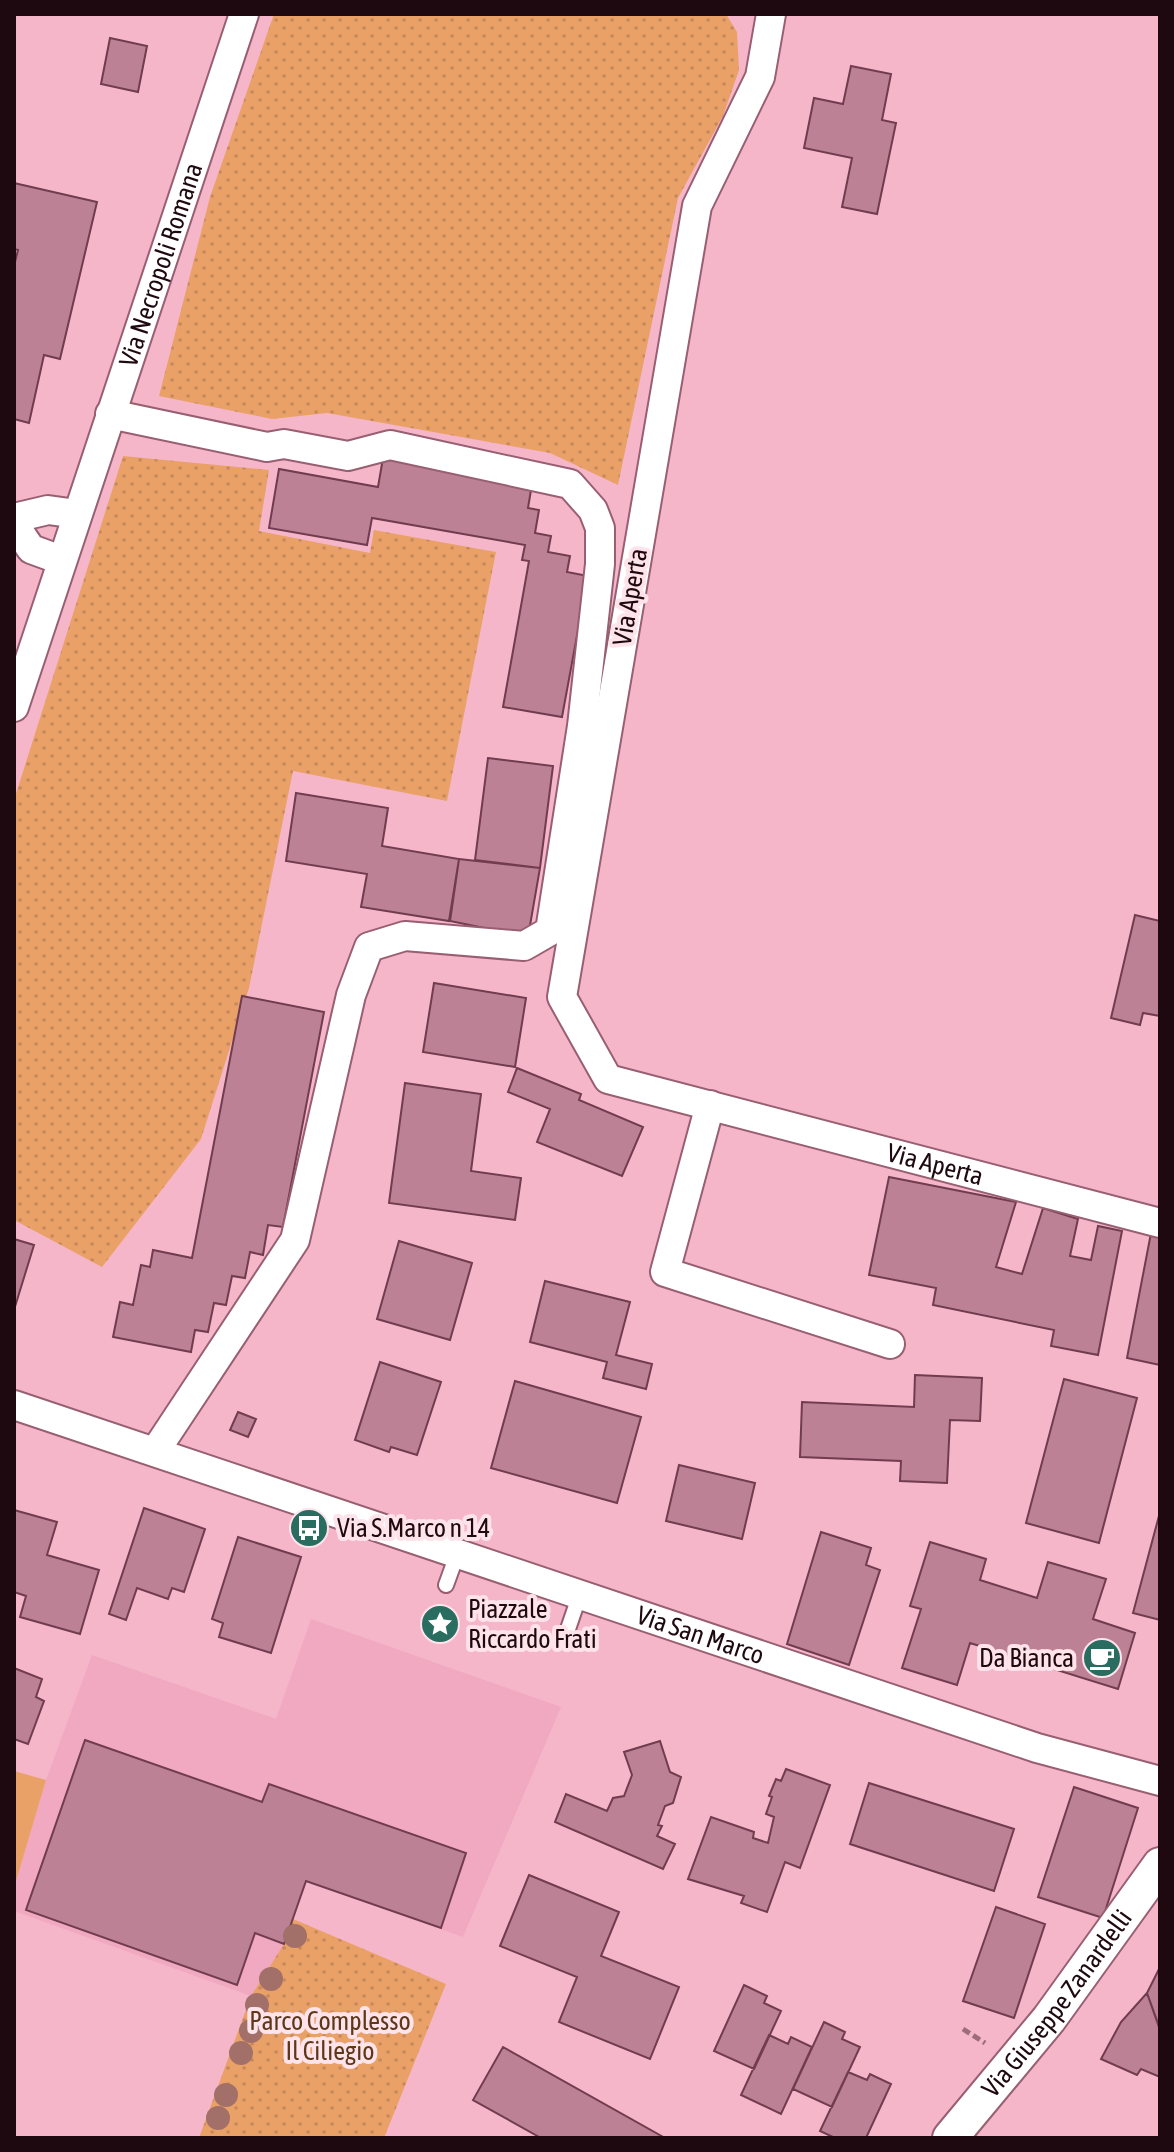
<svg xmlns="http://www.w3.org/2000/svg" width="1174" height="2152" viewBox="0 0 1174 2152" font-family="'Asap Condensed',sans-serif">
  <defs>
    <pattern id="grass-dots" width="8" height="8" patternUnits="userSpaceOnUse" patternTransform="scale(2)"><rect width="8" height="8" fill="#e9a168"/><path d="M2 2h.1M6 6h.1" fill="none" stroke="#c78959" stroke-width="1.8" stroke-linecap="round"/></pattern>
  </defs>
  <rect width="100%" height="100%" fill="#f6b6ca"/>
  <path fill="#f0a9c0" d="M311 1619 561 1707 463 1937 306 1881 284 1944 251 1996 14 1911V1888L46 1780 92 1655 276 1719Z"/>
  <path fill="url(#grass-dots)" d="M274 14H726L737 32 739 70 723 116 678 198 618 485 550 453 327 413 272 419 159 396 210 197Z
    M123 456 269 470 259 531 370 553 374 530 496 552 447 801 293 771 249 988 201 1139 102 1267 14 1220V800Z
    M293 1919 446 1984 384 2138H199L251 1996 284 1944Z"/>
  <path fill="#e9a168" d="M14 1771 46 1780 14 1888Z"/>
  <path fill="#bc8194" stroke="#713c4f" stroke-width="2" d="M110 38 147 46 138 92 101 84Z
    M851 66 891 74 882 120 896 123 877 214 842 207 852 158 804 148 814 98 843 104Z
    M14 183 97 202 60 359 44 355 29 423 14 419V266L18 250 14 249Z
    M383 458 532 484 528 508 539 510 535 533 551 536 548 552 570 556 567 572 588 576 562 717 503 707 529 561 522 560 525 545 372 518 367 545 269 528 279 469 378 487Z
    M488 758 553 766 540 868 475 860Z
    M296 793 388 808 382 846 459 859 449 921 361 907 367 874 286 861Z
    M459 859 540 868 528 937 450 921Z
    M1135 915 1160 921V1016L1143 1013 1140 1025 1111 1018Z
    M434 983 526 998 515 1067 423 1052Z
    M242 996 324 1012 283 1227 268 1225 263 1255 250 1252 245 1278 232 1276 226 1305 214 1303 208 1332 195 1330 191 1352 113 1337 120 1302 133 1305 141 1265 150 1267 153 1250 192 1258Z
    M517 1068 581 1094 579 1100 643 1127 622 1176 537 1142 550 1109 508 1092Z
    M405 1083 481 1094 471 1171 521 1178 515 1220 389 1203Z
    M889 1177 1016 1202 996 1267 1022 1274 1043 1208 1078 1219 1070 1256 1091 1260 1098 1226 1122 1231 1098 1355 1051 1346 1054 1330 933 1305 936 1288 869 1275Z
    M1151 1233 1160 1235V1365L1127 1358Z
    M14 1239 34 1245 14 1310Z
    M399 1241 472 1263 450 1340 377 1319Z
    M545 1281 630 1302 616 1355 652 1364 646 1389 603 1378 607 1362 530 1342Z
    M380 1362 441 1382 417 1455 391 1447 389 1452 355 1440Z
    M915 1375 982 1378 980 1421 950 1420 947 1483 900 1481 901 1461 800 1457 802 1402 914 1407Z
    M1064 1379 1137 1398 1099 1543 1026 1523Z
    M515 1381 641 1417 617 1503 491 1468Z
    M238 1412 256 1419 248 1437 230 1430Z
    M679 1465 755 1483 742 1539 666 1521Z
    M144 1508 205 1529 184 1592 172 1588 168 1599 137 1588 126 1620 109 1614Z
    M14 1510 57 1522 47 1555 99 1570 80 1634 20 1617 26 1596 14 1592Z
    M1160 1512V1620L1133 1613Z
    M821 1532 871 1548 866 1565 880 1570 849 1665 787 1644Z
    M238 1537 301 1557 271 1653 219 1637 223 1623 212 1619Z
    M930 1542 986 1559 980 1580 1037 1598 1048 1562 1106 1579 1093 1619 1135 1633 1118 1689 970 1643 957 1685 902 1668 921 1609 910 1606Z
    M14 1668 42 1679 36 1697 44 1701 28 1744 14 1739Z
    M85 1740 262 1802 269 1784 466 1853 441 1928 306 1881 284 1944 255 1933 237 1985 26 1910Z
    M660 1741 670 1772 681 1777 673 1803 665 1806 658 1825 662 1826 657 1836 675 1844 663 1869 555 1822 566 1794 607 1811 613 1798 624 1796 632 1775 624 1752Z
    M786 1769 830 1785 800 1868 785 1862 767 1912 741 1903 744 1896 688 1879 711 1817 754 1832 753 1838 768 1843 774 1817 766 1814 772 1797 769 1796 776 1779 781 1781Z
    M869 1783 1014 1829 994 1891 850 1844Z
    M1074 1787 1138 1808 1103 1918 1038 1897Z
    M529 1875 619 1912 601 1956 679 1987 650 2059 559 2022 577 1977 500 1946Z
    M996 1907 1045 1924 1014 2018 963 2001Z
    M1160 1967V2030L1147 1993Z
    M744 1985 767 1996 764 2003 781 2011 754 2069 714 2051Z
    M1147 1993 1160 2029V2077L1141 2069 1137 2075 1101 2059 1121 2022Z
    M824 2022 845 2032 842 2039 860 2047 832 2107 793 2089Z
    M769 2035 788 2044 791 2037 812 2047 781 2114 741 2095Z
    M503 2047 665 2138H541L473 2100Z
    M848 2072 867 2080 870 2074 891 2084 866 2138H835L820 2131Z"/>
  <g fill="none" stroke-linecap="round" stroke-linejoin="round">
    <g stroke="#985f72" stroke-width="18">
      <path id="service" d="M446 1585 458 1552
        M568 1629 580 1594"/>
    </g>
    <g stroke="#985f72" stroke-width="32">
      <g id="minor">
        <path id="s1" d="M771 14 760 77 697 206 562 997 608 1079 1160 1223"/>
        <path d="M110 414 267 447 284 444 348 456 390 445 570 484 593 510 600 528V564L582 726 550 931 524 946 405 936 369 947 351 995 295 1240 156 1450"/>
        <path d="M14 518 48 510 77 514"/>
        <path d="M14 524 31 549 61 560"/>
        <path id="s2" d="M14 707 244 14"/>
        <path d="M710 1105 665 1272 890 1344"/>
        <path id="s3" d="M14 1405 1037 1748 1160 1781"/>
      </g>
    </g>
    <g stroke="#985f72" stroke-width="38">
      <g id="tertiary">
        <path id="s4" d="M950 2138 1049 2019 1160 1865"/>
      </g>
    </g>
    <path stroke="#9c6e7d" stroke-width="5" stroke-dasharray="8 4" stroke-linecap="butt" d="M963 2029 985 2043"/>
    <use href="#service" stroke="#fff" stroke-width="14"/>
    <use href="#minor" stroke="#fff" stroke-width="28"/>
    <use href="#tertiary" stroke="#fff" stroke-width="34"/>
  </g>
  <g fill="#a27068">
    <circle cx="295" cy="1936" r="12"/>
    <circle cx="271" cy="1979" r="12"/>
    <circle cx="257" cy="2005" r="12"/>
    <circle cx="251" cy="2031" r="12"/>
    <circle cx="241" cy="2053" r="12"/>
    <circle cx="226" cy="2095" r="12"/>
    <circle cx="218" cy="2118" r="12"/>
  </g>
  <defs>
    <g id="bus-disc" transform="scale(2)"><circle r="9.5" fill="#296d60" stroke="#fee3eb"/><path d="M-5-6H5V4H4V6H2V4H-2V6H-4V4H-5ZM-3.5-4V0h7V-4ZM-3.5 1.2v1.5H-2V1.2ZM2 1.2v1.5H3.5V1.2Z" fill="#fff"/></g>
    <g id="sight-disc" transform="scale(2)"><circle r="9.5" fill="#296d60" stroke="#fee3eb"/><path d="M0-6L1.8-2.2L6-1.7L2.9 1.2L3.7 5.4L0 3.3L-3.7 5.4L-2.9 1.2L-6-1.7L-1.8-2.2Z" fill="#fff"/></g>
    <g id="cafe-disc" transform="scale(2)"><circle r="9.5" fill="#296d60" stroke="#fee3eb"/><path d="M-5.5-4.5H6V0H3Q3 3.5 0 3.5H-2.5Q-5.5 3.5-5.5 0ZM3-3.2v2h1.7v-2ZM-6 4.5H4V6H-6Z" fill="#fff"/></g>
  </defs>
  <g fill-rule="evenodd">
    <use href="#bus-disc" x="309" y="1528"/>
    <use href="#sight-disc" x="440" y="1624"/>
    <use href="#cafe-disc" x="1102" y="1658"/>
  </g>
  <g text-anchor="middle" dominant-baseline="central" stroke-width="8" stroke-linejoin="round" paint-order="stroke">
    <g font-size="26" fill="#1e0911" stroke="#fee3eb">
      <text stroke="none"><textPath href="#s2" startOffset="466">Via Necropoli Romana</textPath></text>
      <text transform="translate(630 597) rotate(-80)">Via Aperta</text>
      <text stroke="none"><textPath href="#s1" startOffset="1442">Via Aperta</textPath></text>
      <text stroke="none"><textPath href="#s3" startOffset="724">Via San Marco</textPath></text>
      <text stroke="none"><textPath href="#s4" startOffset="172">Via Giuseppe Zanardelli</textPath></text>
    </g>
    <g font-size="26" fill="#1e0911" stroke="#fee3eb" text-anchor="start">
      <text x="337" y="1528">Via S.Marco n 14</text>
      <text x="468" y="1609">Piazzale<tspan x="468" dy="30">Riccardo Frati</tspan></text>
      <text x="1074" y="1658" text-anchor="end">Da Bianca</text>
    </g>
    <g font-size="26" fill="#5d3717" stroke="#fee3eb">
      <text x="330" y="2021">Parco Complesso<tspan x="330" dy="30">Il Ciliegio</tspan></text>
    </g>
  </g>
  <rect width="1174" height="2152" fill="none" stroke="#1e0911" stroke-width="32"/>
</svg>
